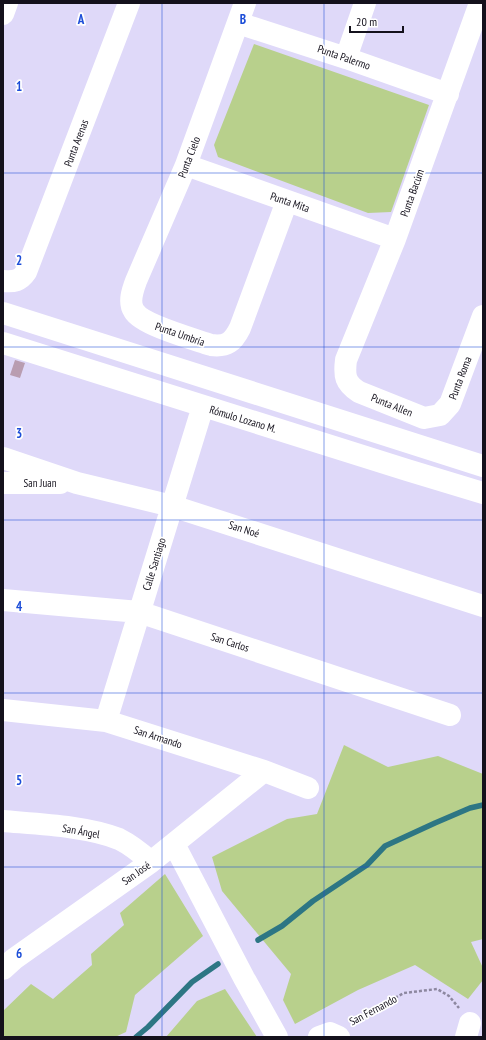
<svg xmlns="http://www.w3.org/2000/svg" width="486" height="1040" viewBox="0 0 486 1040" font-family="'PT Sans Narrow',sans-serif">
  <rect width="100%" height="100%" fill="#dfd9f9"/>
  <path fill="#b8d08c" d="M254 44 429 105 391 212 368 213 218 157 214 145Z
    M344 745 388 767 438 756 483 774V939L471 942 483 968V980L468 999 415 965 358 990 295 1024 283 1000 291 974 222 891 212 857 287 819 317 814Z
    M165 874 203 936 135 995 126 1032 115 1037H3V1011L31 984 53 999 92 965 91 954 124 925 120 913Z
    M225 989 257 1037H166L197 1001Z"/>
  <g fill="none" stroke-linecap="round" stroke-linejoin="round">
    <path stroke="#2d7684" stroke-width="5.5" d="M258 940 282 926 313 901 367 865 385 846 435 823 470 808 483 805
      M136 1037 148 1027 192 982 218 964"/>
  </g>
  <path fill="#b99db1" d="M15 360 25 363 20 378 10 375Z"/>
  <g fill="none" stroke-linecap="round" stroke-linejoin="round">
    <path stroke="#8d88a0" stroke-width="2.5" stroke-dasharray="3 2" stroke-linecap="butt" d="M351 1021 404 993 437 989 449 996 459 1008"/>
    <path stroke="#fff" stroke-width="22" d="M245 3 186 165 136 281C133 289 128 302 134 311 142 325 194 339 211 345 227 347 233 342 240 328L287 201
      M480 3 395 239 346 360C344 376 345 383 359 392L424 418 440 415 450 404 483 316
      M3 14 7 3
      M238 23 346 58 448 94
      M346 58 365 3
      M186 165 395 239
      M3 281C14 282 20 281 26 272L129 3
      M3 313 483 466
      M3 343 407 470 483 493
      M3 458 77 483 172 506 483 606
      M3 483H60
      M3 600 139 612 450 715
      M3 710 106 721 264 771 308 788
      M106 721 203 406
      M3 821C37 824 88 826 119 839 131 845 141 853 151 862
      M174 844 244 978 277 1037
      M3 969 14 959 151 862 264 771
      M319 1037 330 1033 339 1037
      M466 1037 470 1023"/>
  </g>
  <path fill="none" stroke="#1d4ed8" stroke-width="1" stroke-opacity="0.55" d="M162 3V1037M324 3V1037M3 173H483M3 347H483M3 520H483M3 693H483M3 867H483"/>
  <g text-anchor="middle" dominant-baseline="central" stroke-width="3.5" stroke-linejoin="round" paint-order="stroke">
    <g font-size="11" fill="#14111c" stroke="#fff">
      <text transform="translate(344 57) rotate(19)">Punta Palermo</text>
      <text transform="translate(76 143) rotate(-69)">Punta Arenas</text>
      <text transform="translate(189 157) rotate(-69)">Punta Cielo</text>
      <text transform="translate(412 193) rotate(-70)">Punta Bacúm</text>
      <text transform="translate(290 202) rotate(19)">Punta Mita</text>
      <text transform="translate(180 334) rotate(19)">Punta Umbría</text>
      <text transform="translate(460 378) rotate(-69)">Punta Roma</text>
      <text transform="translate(392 405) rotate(22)">Punta Allen</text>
      <text transform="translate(243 419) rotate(17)">Rómulo Lozano M.</text>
      <text x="40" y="483">San Juan</text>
      <text transform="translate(244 529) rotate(18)">San Noé</text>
      <text transform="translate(154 564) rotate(-73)">Calle Santiago</text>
      <text transform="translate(230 642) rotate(18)">San Carlos</text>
      <text transform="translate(158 737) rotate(18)">San Armando</text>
      <text transform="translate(81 831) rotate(10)">San Ángel</text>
      <text transform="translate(136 873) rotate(-35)">San José</text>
      <text transform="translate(373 1010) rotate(-28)">San Fernando</text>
    </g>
  </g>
  <g font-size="13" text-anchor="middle" font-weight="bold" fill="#1d4ed8" stroke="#fff" stroke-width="3.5" stroke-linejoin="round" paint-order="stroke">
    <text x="81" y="24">A</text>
    <text x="243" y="24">B</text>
    <text x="19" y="91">1</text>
    <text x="19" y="265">2</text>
    <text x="19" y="438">3</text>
    <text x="19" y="611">4</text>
    <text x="19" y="785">5</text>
    <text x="19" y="958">6</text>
  </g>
  <rect width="486" height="1040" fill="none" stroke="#14111c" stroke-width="8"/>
  <path d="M350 26v6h53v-6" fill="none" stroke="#14111c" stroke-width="2"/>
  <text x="356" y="26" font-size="12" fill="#14111c" stroke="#ffffff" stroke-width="3" paint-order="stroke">20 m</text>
</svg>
